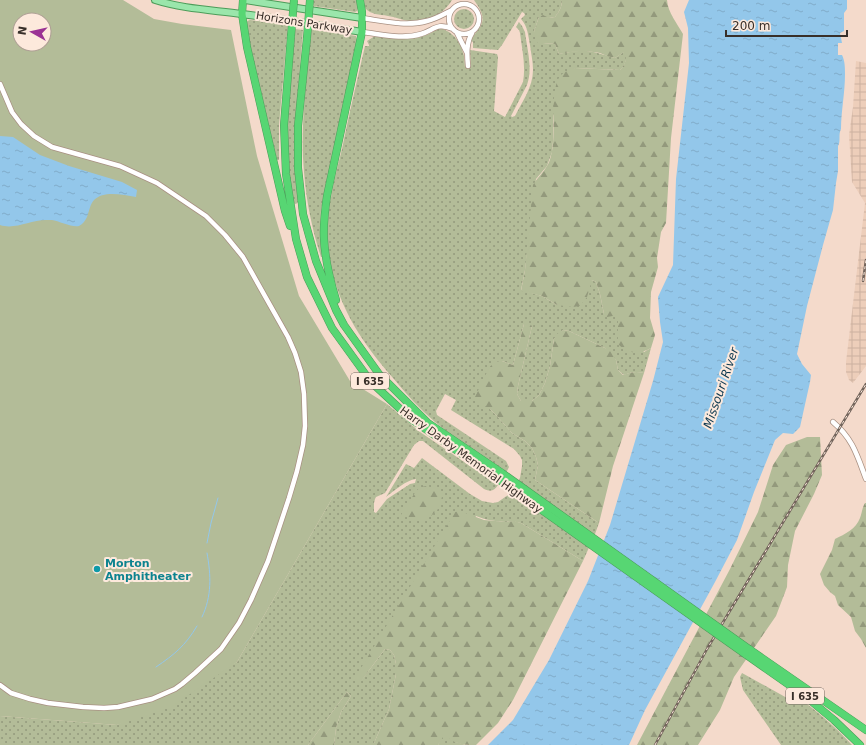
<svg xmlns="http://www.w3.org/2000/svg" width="866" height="745" viewBox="0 0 866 745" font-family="'DejaVu Sans',sans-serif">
  <defs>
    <pattern id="industrial-grid" width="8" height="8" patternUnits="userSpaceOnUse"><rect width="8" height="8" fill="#edceba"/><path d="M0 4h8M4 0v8" fill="none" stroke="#ccb1a0"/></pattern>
    <pattern id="grass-dots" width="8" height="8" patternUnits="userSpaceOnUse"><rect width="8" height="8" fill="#b3bc98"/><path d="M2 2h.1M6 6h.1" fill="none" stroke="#93997c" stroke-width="1.8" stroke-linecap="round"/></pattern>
    <pattern id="forest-firs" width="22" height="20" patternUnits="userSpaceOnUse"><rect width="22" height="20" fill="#b3bc98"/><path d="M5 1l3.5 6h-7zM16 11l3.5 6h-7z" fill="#93997c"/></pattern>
    <pattern id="water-ripples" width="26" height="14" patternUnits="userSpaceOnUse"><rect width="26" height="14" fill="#93c7ea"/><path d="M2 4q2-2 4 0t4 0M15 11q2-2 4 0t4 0" fill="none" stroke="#80abc9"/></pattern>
  </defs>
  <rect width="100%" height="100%" fill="#f4dacb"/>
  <path fill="url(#industrial-grid)" d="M856 61 866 63V366L853 383 849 380 846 372V362L865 203 852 182 849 135 853 107Z"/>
  <path fill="url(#grass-dots)" d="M314 0H357L358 8 357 11 355 12 314 6Z
    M364 0H452C444 14 426 24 409 21 402 20 395 17 388 16 379 14 371 15 365 8Z
    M474 0H562C562 7 559 12 555 17L549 18 539 17 534 31 543 43 555 44 559 54C565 53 572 51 579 51 591 50 603 55 615 58L625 51C628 59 625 65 620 70L575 68 553 116V141L552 152 547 166 536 179 525 270 521 290 542 296 557 305 592 280 596 282 600 294 604 314 618 315 644 352 651 348 644 373C636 371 631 372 624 375L618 370 616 360 605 348 569 331 563 330 554 339 550 366 545 383 539 395 532 401H521L517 394 518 386 532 326 524 324 513 365 502 361 490 409 496 415 512 433 525 441 532 448 536 457 538 465 535 480 599 523 595 534 583 561 521 523C514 521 512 522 505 522 495 521 485 520 476 516L361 681 385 649 390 650 394 655 396 664V674L389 709 374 743V745H334L336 728 341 712 351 696 347 692 308 745H0V716L117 725 237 662 387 404 420 432 498 485C494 491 491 492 484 489L423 441H419L414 445 385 493 376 497 375 499 374 503V512L376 513 387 499 407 486 410 484 415 483 416 479C406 480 394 491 386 497L406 464 414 468 422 458 470 494 482 501 493 503 498 502 508 495 520 478 522 466V460L520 456 514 449 451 410 456 400 445 394 437 409 436 411 437 415 506 461 509 467 506 473C483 456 457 440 435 422 420 409 406 394 393 378 364 345 340 310 331 266 329 255 327 244 327 233 328 204 335 177 342 149 349 115 357 80 365 46H369V45L367 41 375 36 404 39 417 38 429 34 438 29H443L449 32 455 37 461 46 464 56 465 67H471L470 50 497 54 498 57 494 111 505 117 523 82C526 66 522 49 520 33L519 30 516 27 519 22 522 26 525 32C527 49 533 68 527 85L511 116 512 117 515 116C522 102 533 87 533 70 533 62 531 53 530 45 528 35 528 27 521 19L525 15 524 13 522 12 502 45 498 50 473 48V42L471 41C472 37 475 34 478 30 487 19 481 10 474 0Z
    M454 19a10 10 0 1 1 20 0a10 10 0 1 1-20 0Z
    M250 20 288 25 279 125V160H277L246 27C246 24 246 21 250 20Z
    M295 29 303 30 296 114 299 201 296 204 293 203 291 197 287 128Z
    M311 29 356 36 357 40 321 210 320 228 322 257H321C310 223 305 193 303 158 301 115 308 72 311 29Z
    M742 673 787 698 791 692C813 708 834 725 852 745H781L743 690 740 677Z
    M442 736 448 737 456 742 466 745H438Z"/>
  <path fill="url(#forest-firs)" d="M562 0H667C668 13 677 23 683 34L671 138 666 223 661 232 657 258 658 267 651 292 650 318 655 335 651 348C639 355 628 354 618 344V315L607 317 604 314 600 294 596 282 592 280 587 297 580 306 573 307 557 305 542 296 521 291 525 270 533 185C537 178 543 173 547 166 550 162 551 155 552 151 556 133 549 88 561 75 565 71 570 70 575 68L620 70C625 65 628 58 624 52L615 58C609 57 605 55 600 53 586 50 573 51 559 54L555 44 543 43 538 45 534 31 539 17 543 15 549 18 555 17C559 12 562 7 562 0Z
    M528 322 532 326 518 386 517 394 521 401H532L539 395 545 383 550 366 554 339 557 334 563 330 569 331 605 348 612 352 616 360 618 370 623 375C631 372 636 371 644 373L613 466 599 523 535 480 538 465 536 457 532 448 525 441 512 433 496 415 490 409 474 399 489 368 494 362 502 361 513 365 524 324Z
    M807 437H820L822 475 814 494 795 531 788 565 787 587 776 616 734 677 720 710 698 745H637L667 688 730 569 758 512 773 465 786 445Z
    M427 486 443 492 439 508 431 516 423 520H416L401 515 416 491 421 487Z
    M865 503H866V648L861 639 855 631 851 617 838 605 835 596 830 592 824 585 820 574 832 550 835 539C845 534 856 529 860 518 862 513 862 508 865 503Z
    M460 511 484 520 507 522 514 521 521 523 583 561 513 700 498 723 476 745C469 745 462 745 455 742 451 740 448 737 443 737L438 745H374V743L389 709 396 674V664L394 655 390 650 385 649 361 681 355 678 455 512Z
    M347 692 351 696 341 712 336 728 334 745H308Z"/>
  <path fill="#b3bc98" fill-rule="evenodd" d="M0 0H123L154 19 182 24 231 30 257 156 299 296 350 381 387 404 237 662 171 707 117 725 0 716ZM20 20H44V44H20Z"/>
  <path fill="url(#water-ripples)" d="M689 0H847V9L844 13V31L840 33 842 43H838V55H842C845 61 845 68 845 74 845 93 841 111 841 129 838 135 841 141 838 146V171L836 183 833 210 823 245 807 306 797 354 802 364 811 375 810 382 800 427 793 434 783 433 775 440 754 492 737 540 715 582 645 710 629 745H488L513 720 549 660 588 581 610 525 653 381 663 342 660 322 658 297 673 265 676 179 689 63 688 28 684 12Z
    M0 136 13 137 40 155 69 166 122 182 137 190 136 197C123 195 104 190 94 200 90 204 89 212 87 217 85 221 83 224 79 226 73 228 59 221 52 220 50 220 48 220 46 220 30 220 15 230 0 225Z"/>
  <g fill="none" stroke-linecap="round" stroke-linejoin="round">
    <path stroke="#93c7ea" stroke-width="1" d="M207 543 211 523 218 498
      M202 617C212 596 211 575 207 553
      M156 667C175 654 185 646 197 626"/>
    <g stroke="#a89082" stroke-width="6">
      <path id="minor" d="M449 19a15 15 0 1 1 30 0a15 15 0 1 1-30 0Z
        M362 18C383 21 406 27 427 21 436 19 444 14 452 10
        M362 32C381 34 402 40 421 34 434 30 437 22 453 29
        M457 33 467 53
        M468 66C467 55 466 43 472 33
        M0 84 12 112 21 124 34 136 52 147 120 166 157 183 206 216 225 235 243 257 288 337 295 353 301 372 304 394 305 426 303 445 297 471 289 498 268 561 251 600 239 623 221 649 195 673 182 684 175 689 152 699 118 707 104 708 83 707 48 703 30 699 11 693 0 685
        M833 422C853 439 857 455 866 479"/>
    </g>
    <g stroke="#4c9c59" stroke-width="8">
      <path id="major" d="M155 0C183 9 213 10 242 14 282 19 322 26 362 32
        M245 0 362 18"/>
    </g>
    <g stroke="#4c9c59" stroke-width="8">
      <path id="highway" d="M243 0 242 14 247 47 285 211 290 226
        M291 36 284 125 286 174 296 239 307 277 332 328 371 382 411 419 498 479
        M307 38 298 126V168L303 214 316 261 336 310 344 325 379 374 428 423 502 473
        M336 300C330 280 325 260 324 239 323 225 325 210 327 196L362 32V12L360 0
        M749 649 866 730
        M745 654 805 696 834 720 860 745"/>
    </g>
    <use href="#minor" stroke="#fff" stroke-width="4.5"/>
    <use href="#major" stroke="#9ae6ab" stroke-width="6"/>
    <use href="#highway" stroke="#57d673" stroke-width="7"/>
    <g stroke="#72645b" stroke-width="2.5">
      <path id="rail" d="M863 281 866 260
        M655 745 707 649 866 384"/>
    </g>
    <use href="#rail" stroke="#fde9dc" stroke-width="1" stroke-dasharray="3" stroke-linecap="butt"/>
    <g stroke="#4c9c59" stroke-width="8" stroke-linecap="butt">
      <path id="highway-bridge" d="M291 36 294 0
        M307 38 310 0
        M502 473 749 649
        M498 479 745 654"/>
    </g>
    <use href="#highway-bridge" stroke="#57d673" stroke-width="7"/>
  </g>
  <circle fill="#0f9aa8" stroke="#fde9dc" stroke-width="1.5" cx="97" cy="569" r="4"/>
  <g text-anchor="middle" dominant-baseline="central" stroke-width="4" stroke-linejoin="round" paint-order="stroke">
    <g fill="#fde9dc" stroke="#73675f" stroke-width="1">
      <rect x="351" y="373" width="38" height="16" rx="3"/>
      <rect x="786" y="688" width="38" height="16" rx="3"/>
    </g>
    <g font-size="10" font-weight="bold" fill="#382f29">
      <text x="370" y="381">I 635</text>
      <text x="805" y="696">I 635</text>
    </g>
    <g font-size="11" fill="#382f29" stroke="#fde9dc">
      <text transform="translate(304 23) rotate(9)">Horizons Parkway</text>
      <text transform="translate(471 460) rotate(36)">Harry Darby Memorial Highway</text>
    </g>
    <g font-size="11" font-weight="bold" fill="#0d838f" stroke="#fde9dc" text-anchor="start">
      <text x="105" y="563">Morton<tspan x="105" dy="13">Amphitheater</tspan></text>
    </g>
    <g font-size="12" font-style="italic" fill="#103b52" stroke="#fde9dc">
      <text transform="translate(721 388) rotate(-71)">Missouri River</text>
    </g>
  </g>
  <g transform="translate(32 32) rotate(278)"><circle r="19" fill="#fde9dc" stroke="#ae9f94"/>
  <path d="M0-3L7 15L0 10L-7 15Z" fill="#9b3294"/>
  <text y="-6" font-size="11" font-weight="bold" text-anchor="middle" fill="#382f29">N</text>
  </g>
  <path d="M726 30v6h121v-6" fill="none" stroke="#382f29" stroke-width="2"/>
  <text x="732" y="30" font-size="12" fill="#382f29" stroke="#fde9dc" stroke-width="3" paint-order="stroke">200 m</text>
</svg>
